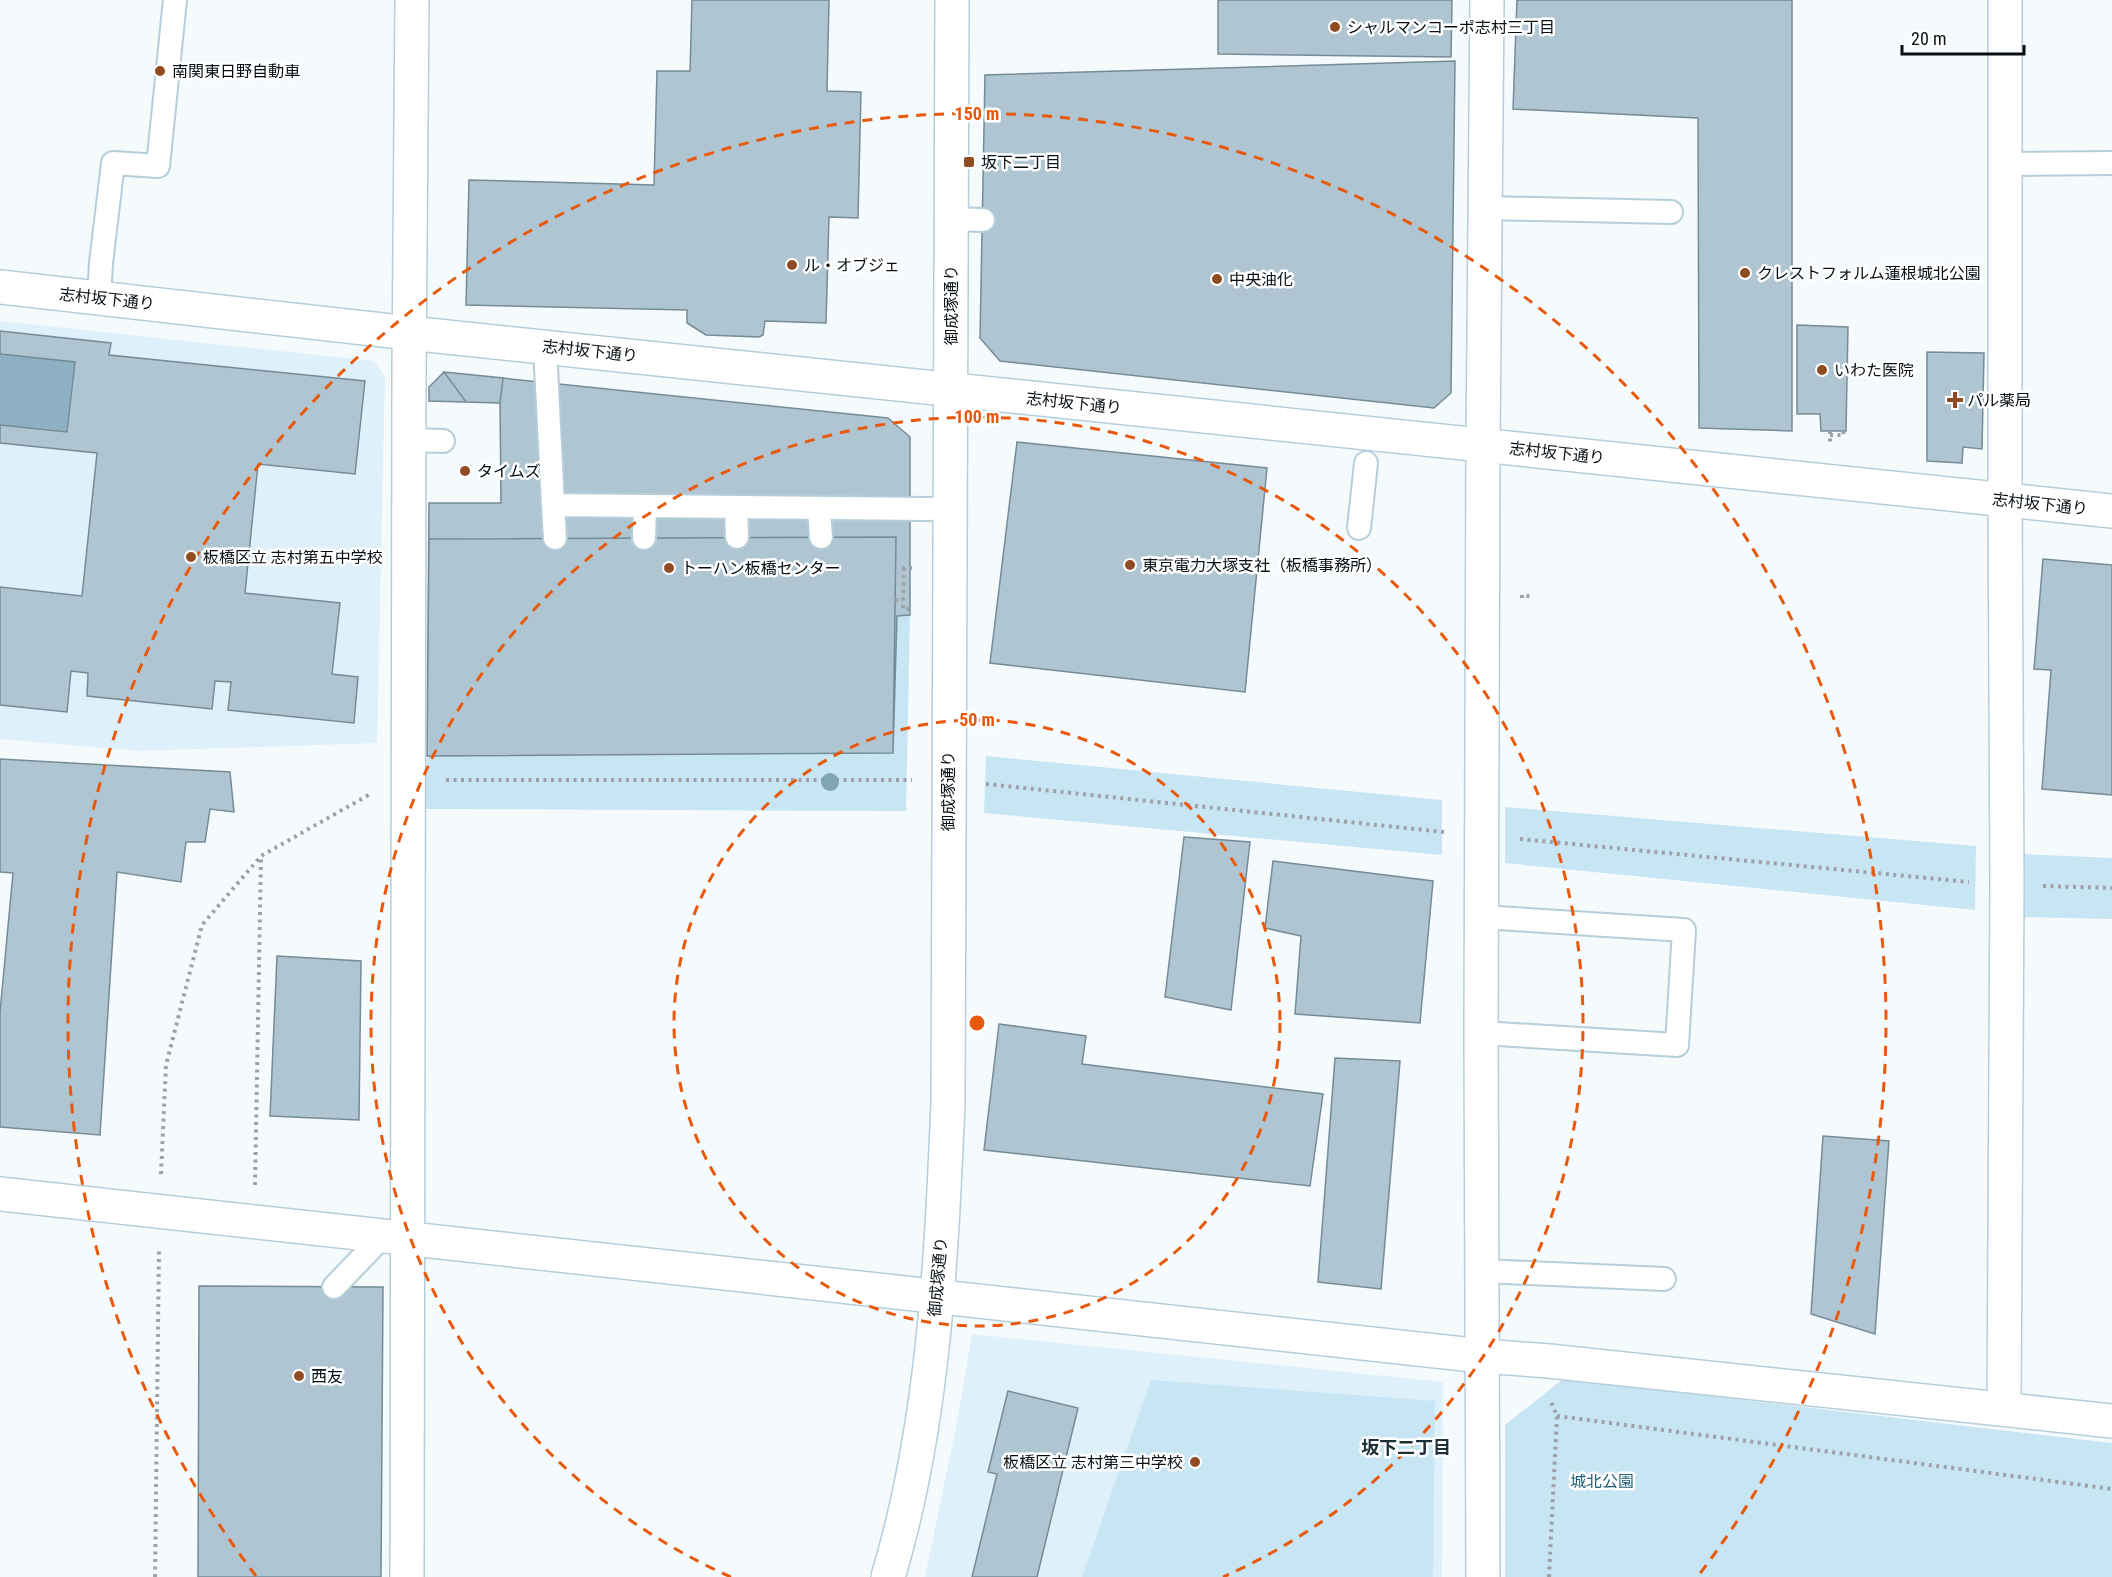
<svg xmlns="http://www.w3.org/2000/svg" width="2112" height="1577" viewBox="0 0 2112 1577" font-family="'Roboto Condensed','Noto Sans JP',sans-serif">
  <rect width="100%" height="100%" fill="#f5fafd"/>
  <path fill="#def1fb" d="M0 321 374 361 385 376 377 743 140 751 0 739Z
    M972 1334 1443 1382 1442 1577H925L957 1422Z"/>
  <path fill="#c8e5f4" d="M910 615 906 811 425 809 427 756 893 753 897 616Z
    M986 756 1442 800V855L984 813Z
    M1505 807 1976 846 1975 910 1505 863Z
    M2022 854 2112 858V919L2019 917Z
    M1563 1379 2112 1443V1577H1505V1425Z
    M1151 1380 1435 1401 1433 1577H1082Z"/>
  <path fill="#8db0c2" d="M0 354 75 362 67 432 0 425Z"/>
  <path fill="#afc6d2" stroke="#758b96" stroke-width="1.5" d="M692 0H829L827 91 861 92 858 218 829 217 826 323 765 321 763 335 759 337 706 335 687 323V310L466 305 469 180 654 185 657 71H690Z
    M1218 0H1452L1451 57 1218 54Z
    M1517 0H1792V431L1699 428 1698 118 1513 109Z
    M1455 61 1451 393 1434 408 1000 361 980 338 985 75Z
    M1797 325 1848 327 1846 431H1821L1820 414H1797Z
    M0 331 111 343 109 355 365 381 355 474 258 464 245 593 340 603 332 674 358 677 354 723 228 710 231 682 215 681 212 709 87 696 88 673 71 671 67 712 0 705V587L82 596 97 453 0 443V425L67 432 75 362 0 354Z
    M1927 352 1984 353 1982 449 1963 447 1962 463 1927 461Z
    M444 372 888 418 910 437V615L897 616 893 753 427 756 429 503H501L500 403 429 401V387Z
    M444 372 503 378 500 403 466 402Z
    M1017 442 1267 468 1245 692 990 663Z
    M896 537 893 753 427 756 429 539Z
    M2043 559 2112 565V795L2042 789 2051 670 2034 669Z
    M0 759 230 772 234 812 210 809 205 842H186L181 882 117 872 100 1135 0 1127V1012L13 873 0 872Z
    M1184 837 1250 842 1231 1010 1165 997Z
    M1273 861 1433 881 1420 1023 1295 1014 1301 936 1265 928Z
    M277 956 361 961 359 1120 270 1116Z
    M999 1024 1086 1036 1082 1064 1323 1094 1310 1186 984 1150Z
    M1335 1058 1400 1061 1381 1289 1318 1282Z
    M1823 1136 1889 1141 1875 1334 1811 1314Z
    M199 1286 383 1287 381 1577H198Z
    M1008 1391 1078 1408 1037 1577H972L997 1474 988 1472Z"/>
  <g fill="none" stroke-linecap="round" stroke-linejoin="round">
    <g stroke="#b6ceda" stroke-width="26">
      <path id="service" d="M2005 164 2112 163
        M1485 208 1671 212
        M951 219 983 220
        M99 298 101 263 113 163 158 166 175 0
        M545 347 553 505
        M410 440 443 441
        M736 507 737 537
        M819 508 821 537
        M1359 528 1366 463
        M555 538 553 505 926 509 950 508
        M644 538 645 507
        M1481 1033 1677 1045 1684 930 1482 917
        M1482 1271 1664 1279
        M334 1287 383 1236"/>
    </g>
    <g stroke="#b6ceda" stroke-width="36">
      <path id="minor" d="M1483 445 1487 0
        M0 1194 1482 1356 1549 1361 2112 1421
        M2004 1409 2007 885 2005 500V0
        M407 1577 409 369 412 0"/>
    </g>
    <g stroke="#b6ceda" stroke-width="36">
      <path id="tertiary" d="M0 287 409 333 2112 511
        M888 1577C934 1424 941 1262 948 1104L952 0
        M1483 1577 1481 1033 1483 445"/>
    </g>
    <path stroke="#9ca2a6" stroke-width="4" stroke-dasharray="3 4.5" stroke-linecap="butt" d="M1830 431V445
      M1830 435H1844L1843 431
      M912 568H904L903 609H912
      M1522 598V595L1534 597
      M895 600H903
      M446 780H912
      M986 784 1444 832
      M1520 839 1969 882
      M2043 886 2112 888
      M161 1174 166 1065 202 925 261 856 372 793
      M255 1185 261 857
      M1557 1416 2112 1489
      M155 1577 159 1248
      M1549 1577 1557 1416 1550 1399"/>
    <use href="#service" stroke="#fff" stroke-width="22"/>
    <use href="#minor" stroke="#fff" stroke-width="33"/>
    <use href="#tertiary" stroke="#fff" stroke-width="33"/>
  </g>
  <circle fill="#7fa4b4" cx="830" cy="782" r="9"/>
  <g fill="none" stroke="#e8590c" stroke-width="3" stroke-dasharray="10 8">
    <circle cx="977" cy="1023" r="303"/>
    <path d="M731 1577A606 606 0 1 1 1223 1577"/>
    <path d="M256 1576A909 909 0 1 1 1698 1576"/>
  </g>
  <g fill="#914b23" stroke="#fff" stroke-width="2">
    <circle cx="1335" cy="27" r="6"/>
    <circle cx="160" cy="71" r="6"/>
    <rect x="963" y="156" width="12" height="12" rx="3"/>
    <circle cx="792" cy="265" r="6"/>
    <circle cx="1745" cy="273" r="6"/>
    <circle cx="1217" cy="279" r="6"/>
    <circle cx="1822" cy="370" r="6"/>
    <path d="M1952 391h6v6h6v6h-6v6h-6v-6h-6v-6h6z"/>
    <circle cx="465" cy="471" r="6"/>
    <circle cx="191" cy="557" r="6"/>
    <circle cx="1130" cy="565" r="6"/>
    <circle cx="669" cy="568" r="6"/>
    <circle cx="299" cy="1376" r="6"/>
    <circle cx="1195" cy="1462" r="6"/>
  </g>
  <g text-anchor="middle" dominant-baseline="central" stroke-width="5" stroke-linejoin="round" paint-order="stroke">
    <g font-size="16" fill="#070f14" stroke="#fff" text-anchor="start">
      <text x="1347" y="27">シャルマンコーポ志村三丁目</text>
      <text x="172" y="71">南関東日野自動車</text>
      <text x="981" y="162">坂下二丁目</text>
      <text x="804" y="265">ル・オブジェ</text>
      <text x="1757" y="273">クレストフォルム蓮根城北公園</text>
      <text x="1229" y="279">中央油化</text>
      <text x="1834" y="370">いわた医院</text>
      <text x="1967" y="400">パル薬局</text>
      <text x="477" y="471">タイムズ</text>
      <text x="203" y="557">板橋区立 志村第五中学校</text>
      <text x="1142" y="565">東京電力大塚支社（板橋事務所）</text>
      <text x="681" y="568">トーハン板橋センター</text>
      <text x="311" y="1376">西友</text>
      <text x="1183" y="1462" text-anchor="end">板橋区立 志村第三中学校</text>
    </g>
    <g font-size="16" fill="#070f14" stroke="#fff">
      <text transform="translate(107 299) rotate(6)">志村坂下通り</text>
      <text transform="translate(951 305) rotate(-90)">御成塚通り</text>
      <text transform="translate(590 351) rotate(6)">志村坂下通り</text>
      <text transform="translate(1074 403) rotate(6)">志村坂下通り</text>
      <text transform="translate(1557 453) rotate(6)">志村坂下通り</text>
      <text transform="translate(2040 504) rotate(6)">志村坂下通り</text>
      <text transform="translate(948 791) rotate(-90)">御成塚通り</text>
      <text transform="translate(938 1277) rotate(-85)">御成塚通り</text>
    </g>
    <g font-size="16" fill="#1f5d78" stroke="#fff">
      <text x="1602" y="1481">城北公園</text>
    </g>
    <g font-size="18" font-weight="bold" fill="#1d303a" stroke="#fff">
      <text x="1406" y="1447">坂下二丁目</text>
    </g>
  </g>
  <circle cx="977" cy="1023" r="9" fill="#e8590c" stroke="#fff" stroke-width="3"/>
  <g font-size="18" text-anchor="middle" font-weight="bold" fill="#e8590c" stroke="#fff" stroke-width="5" stroke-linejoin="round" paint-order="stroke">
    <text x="977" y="120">150 m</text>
    <text x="977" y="423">100 m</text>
    <text x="977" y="726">50 m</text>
  </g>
  <path d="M1902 45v9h122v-9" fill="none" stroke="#070f14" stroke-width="3"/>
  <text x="1911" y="45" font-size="18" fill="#070f14" stroke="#ffffff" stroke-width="4.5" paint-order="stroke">20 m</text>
</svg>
